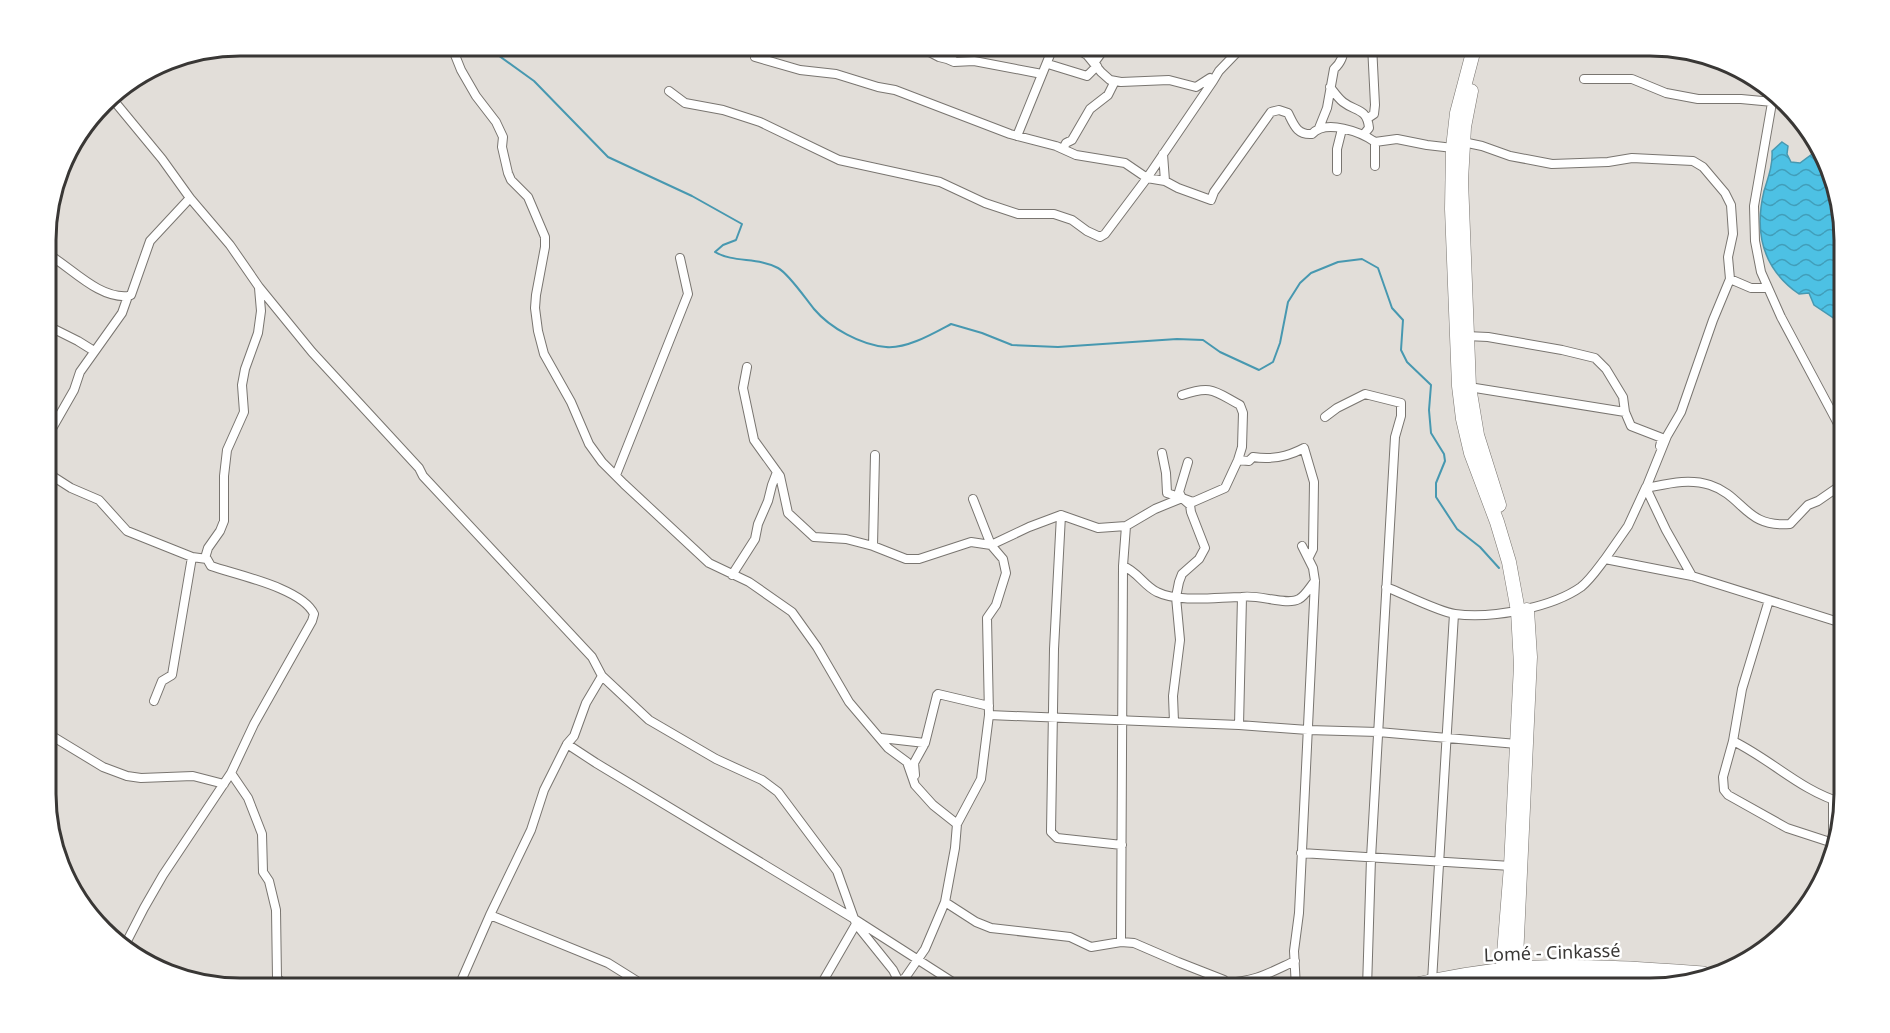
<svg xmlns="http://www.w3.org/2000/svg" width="1890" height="1033" viewBox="0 0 1890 1033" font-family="'Noto Sans',sans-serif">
  <defs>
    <pattern id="water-waves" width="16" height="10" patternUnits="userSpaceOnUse" patternTransform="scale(1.5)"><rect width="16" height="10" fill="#4dc1e4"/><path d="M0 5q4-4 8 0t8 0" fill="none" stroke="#419eba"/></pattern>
  </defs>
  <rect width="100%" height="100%" fill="#e2ded9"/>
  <path fill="url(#water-waves)" stroke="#4798b0" stroke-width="1.5" d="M1782 142 1788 146 1787 154 1791 162 1800 163 1819 149 1843 215 1844 325 1814 305 1809 293 1799 294C1763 269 1754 233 1764 191 1768 178 1773 165 1772 151Z"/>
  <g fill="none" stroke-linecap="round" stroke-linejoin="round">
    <path stroke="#4798b0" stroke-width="2" d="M484 45 534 81 608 157 692 196 742 224 736 240 723 245 715 252C734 263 758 257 778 268 789 274 805 298 814 309 830 328 861 345 886 347 907 349 934 333 951 324L982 333 1012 345 1058 347 1177 339 1203 340 1220 352 1259 370 1273 362 1280 343 1288 302 1300 283 1311 273 1338 262 1362 259 1378 268 1392 308 1403 320 1401 350 1407 362 1431 385 1429 410 1431 433 1444 454 1445 461 1436 483V497L1457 529 1480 547 1499 568"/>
    <g stroke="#797570" stroke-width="10">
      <path id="street" d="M451 45 461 70 476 96 496 122 503 137 502 147 508 173 511 180 528 197 545 237V247L536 295 535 308 538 331 544 354 571 402 589 444 602 462 624 484 709 563 749 582 792 612 817 647 849 702 888 748 907 762 915 785 933 805 957 824 955 848 945 902 976 922 991 928 1070 937 1091 947 1121 942 1134 943 1178 962 1224 980 1226 982V988
        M916 45 939 57 947 59 957 52 961 45
        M1071 45 1087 55 1101 72 1110 80 1121 82 1169 80 1196 87 1210 78 1213 81 1219 71 1244 45
        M755 57 800 70 836 74 878 87 895 90 1010 134 1056 146 1076 155 1125 163 1147 178 1165 181 1178 188 1211 200 1214 192 1271 112 1279 110 1288 113C1294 125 1297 135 1312 134 1326 119 1361 132 1375 142L1397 139 1427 145 1453 148
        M947 59 954 62 974 61 1042 74
        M1713 60 1722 65 1740 68
        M1094 63 1107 45
        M1048 64 1087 76 1097 66
        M1584 79H1632L1666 93 1698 99H1741L1773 102
        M1330 87C1334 92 1338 98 1343 102 1356 112 1367 108 1369 128L1364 134
        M669 91 685 103 723 110 760 122 839 160 940 182 985 203 1018 214H1054L1072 220 1087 231 1100 237 1105 234 1147 178 1213 81
        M110 96 162 159 190 198 230 245 259 287 312 352 419 468 423 476 592 657 602 676 649 720 716 759 762 780 778 792 837 871 856 924 893 970 899 982
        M1773 97 1754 206 1755 241 1761 272 1781 317 1844 435
        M1368 118 1374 114 1375 105 1372 45
        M1319 128 1327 108 1334 69C1342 62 1343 55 1345 45
        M1017 136 1054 45
        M1375 142V166
        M1463 142 1482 146 1510 156 1552 164 1608 162 1632 158 1693 161 1703 167 1725 193 1731 205 1733 234 1728 257 1730 279 1713 320 1681 412 1667 436 1646 488 1666 530 1692 576
        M1063 149 1066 143 1072 140 1090 109 1108 95 1115 81
        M1163 154 1165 181
        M1337 171V149L1342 129
        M46 253C70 266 98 299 128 296
        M1730 279 1751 288H1768
        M46 325 78 341 94 351
        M1466 336 1488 337 1562 350 1595 358 1606 369 1623 397 1625 412 1631 426 1662 438 1660 446
        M747 367 743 388 754 440 780 476 788 513 814 537 846 539 873 546 906 559H919L971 542 991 545 1029 527 1061 515 1098 528 1126 526 1155 509 1182 498 1193 502 1225 488 1238 460 1242 447 1243 413 1240 405C1214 391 1212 385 1182 395
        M1469 387 1625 412
        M46 409 57 419
        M1325 417 1337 408 1365 394 1401 403V416L1395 437 1371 858 1367 988
        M46 439 74 390 80 372 122 313 128 296 131 295 150 241 190 198
        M1162 453 1166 473 1167 493 1182 498 1190 505 1191 512 1205 548 1199 559 1182 574 1179 582 1176 597 1180 640 1173 696 1174 722
        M1238 460 1249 461 1253 457C1272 460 1287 457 1304 448L1314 482 1313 549 1309 557
        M46 472 71 488 99 500 127 531 192 557 207 559 211 566C237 575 302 588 314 614L312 621 254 724 231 773 163 875 144 908 125 945
        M616 475 688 294 680 258
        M1646 488C1667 484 1688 478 1710 485 1744 496 1745 528 1790 524L1808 505 1818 501 1844 483
        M1182 498 1179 492 1188 462
        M1061 515 1054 649 1051 832 1057 838 1122 845
        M1126 526 1123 566C1137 571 1144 586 1157 592 1179 603 1218 597 1242 597L1239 725
        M873 546 875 455
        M207 559 205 558 208 548 220 531 224 521V476L227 450 244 412 242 385 245 369 258 333 261 311 259 288
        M1605 559 1628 526 1646 487
        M732 575 755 539 758 524 768 501 772 485 777 472
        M1386 587C1404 594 1439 612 1455 614 1491 619 1551 608 1581 587 1590 580 1598 568 1605 559L1692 576 1845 624
        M1242 597C1258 594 1287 606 1299 599 1305 596 1310 587 1315 581
        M1769 600 1742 689 1733 741 1723 777 1724 790 1728 795 1787 828 1833 843
        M154 701 162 681 172 675 192 557
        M989 715 1239 725 1308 730 1378 732 1517 744
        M47 733 103 767 127 776 141 778 193 776 224 784
        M881 738 925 743
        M1733 741C1772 760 1801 791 1843 803
        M567 744 596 763 856 920 962 988
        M231 773 248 798 262 834 263 872 269 881 276 910 277 978 288 988
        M915 775 914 763 925 743 937 695 938 694 989 706
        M957 824 981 779 989 715 987 618 996 605 1006 573 1003 559 991 545 973 499
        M1833 843V800
        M1301 853 1511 866
        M490 915 608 963 648 988
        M1121 942 1123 566
        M1432 981 1454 614
        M1226 982C1253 983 1271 972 1295 961
        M458 988 490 915 531 830 544 790 567 744 574 736 586 703 602 676
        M819 988 856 924
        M896 988 897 983 905 978 925 949 945 902
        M1296 988 1294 951 1299 913 1315 581 1313 568 1302 546"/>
    </g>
    <g stroke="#797570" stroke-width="15">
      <path id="primary" d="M1475 45 1457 113 1453 148 1452 209 1459 386 1463 419 1471 453 1497 522 1509 562 1518 611 1521 665 1511 866 1502 979
        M1471 91 1464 127 1461 180 1469 387 1477 435 1499 505
        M1515 980 1530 657 1527 610"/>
    </g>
    <g stroke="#797570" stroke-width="16">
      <path id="highway" d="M1404 988C1441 979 1480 972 1518 969 1579 965 1641 969 1703 974
        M1474 988C1540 979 1606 979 1672 984"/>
    </g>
    <use href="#street" stroke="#fff" stroke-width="8"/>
    <use href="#primary" stroke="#fff" stroke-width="14"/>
    <use href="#highway" stroke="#fff" stroke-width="15"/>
  </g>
  <g text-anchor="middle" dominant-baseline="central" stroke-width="5" stroke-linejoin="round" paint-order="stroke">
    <g font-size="18" fill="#393735" stroke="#fff">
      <text transform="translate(1552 952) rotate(-2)">Lomé - Cinkassé</text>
    </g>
  </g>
  <path d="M0 0H1890V1033H0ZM240 56H1650A184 184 0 0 1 1834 240V794A184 184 0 0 1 1650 978H240A184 184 0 0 1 56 794V240A184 184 0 0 1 240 56Z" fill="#fff" fill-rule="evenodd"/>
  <path fill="none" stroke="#393735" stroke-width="3" d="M240 56H1650A184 184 0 0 1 1834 240V794A184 184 0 0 1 1650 978H240A184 184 0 0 1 56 794V240A184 184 0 0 1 240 56Z"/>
</svg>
